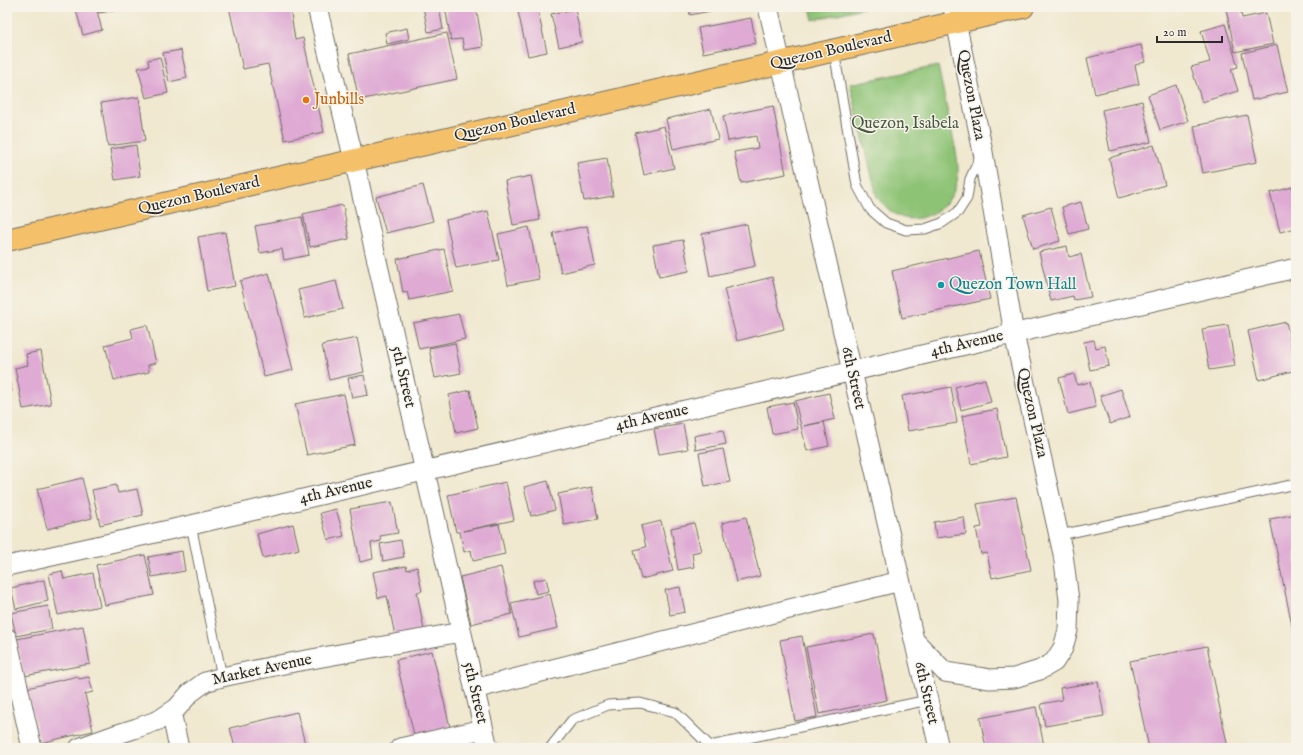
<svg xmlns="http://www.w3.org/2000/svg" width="1303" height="755" viewBox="0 0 1303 755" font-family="'IM FELL English',serif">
  <rect width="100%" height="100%" fill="#f7f3e8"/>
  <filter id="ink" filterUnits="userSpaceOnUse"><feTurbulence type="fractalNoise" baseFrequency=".025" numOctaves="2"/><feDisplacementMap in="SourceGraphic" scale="8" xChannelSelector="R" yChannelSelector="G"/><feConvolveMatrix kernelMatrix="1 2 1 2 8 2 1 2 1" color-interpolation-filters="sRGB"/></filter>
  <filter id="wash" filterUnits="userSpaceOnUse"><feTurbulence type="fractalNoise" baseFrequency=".012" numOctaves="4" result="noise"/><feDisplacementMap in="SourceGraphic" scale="16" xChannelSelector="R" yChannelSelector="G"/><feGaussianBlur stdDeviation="0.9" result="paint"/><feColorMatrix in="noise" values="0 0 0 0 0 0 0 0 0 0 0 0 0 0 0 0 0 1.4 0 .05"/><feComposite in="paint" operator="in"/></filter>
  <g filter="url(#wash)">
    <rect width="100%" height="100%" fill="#f0e8cf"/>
    <path fill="#8dc375" stroke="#5c7750" d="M810 7H867L813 20Z
      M938 66C942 85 946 104 950 123 953 139 958 155 958 171 958 193 944 211 924 217 902 223 890 213 877 197L850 84Z"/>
    <g id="blocks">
      <path fill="#dfaad4" d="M85 7H96L102 30 83 35 76 10Z
        M98 7H130V8L99 13Z
        M229 7H290L295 40 303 38 324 132 285 140 268 64 243 69Z
        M423 7H439L443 29 428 32Z
        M445 7H476L483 47 464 50 462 39 451 40Z
        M517 7H537L547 52 528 56Z
        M689 7H714L715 10 690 15Z
        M1233 7H1240L1242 18 1266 13 1273 44 1235 52 1226 9Z
        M575 9 582 42 559 47 551 14Z
        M751 18 756 43 703 53 698 28Z
        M1225 24 1238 67 1231 69 1238 91 1202 102 1191 67 1210 62 1201 31Z
        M407 28 409 39 387 44 385 33Z
        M447 33 457 79 359 100 349 54Z
        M1141 45 1145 62 1135 65 1139 84 1095 94 1087 58Z
        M1277 45 1288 92 1252 100 1242 53Z
        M181 50 187 78 169 82 163 53Z
        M160 57 168 93 146 98 138 68 149 66 148 60Z
        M1176 85 1188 121 1160 130 1148 95Z
        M139 97 145 141 108 146 101 103Z
        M1142 101 1151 142 1110 151 1102 110Z
        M773 106 786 174 741 183 734 152 758 148 756 136 728 141 723 116Z
        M711 109 718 139 673 149 666 119Z
        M1247 115 1257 162 1203 173 1194 126Z
        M664 126 674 168 644 175 635 133Z
        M136 145 140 176 115 180 110 149Z
        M1154 145 1165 185 1119 198 1109 158Z
        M607 158 613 196 584 201 577 163Z
        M531 176 540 220 513 225 505 181Z
        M423 185 433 221 386 233 376 197Z
        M1296 186V228L1280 232 1270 193Z
        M1081 202 1088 229 1069 234 1062 207Z
        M343 205 349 239 310 247 303 214Z
        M1051 207 1060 241 1033 249 1023 215Z
        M488 211 499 260 456 268 446 220Z
        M302 217 309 255 284 260 282 249 260 253 255 226Z
        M747 224 755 266 710 276 702 234Z
        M587 226 595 265 561 273 553 233Z
        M529 227 539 279 508 285 498 234Z
        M225 232 235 286 207 291 198 237Z
        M683 240 689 271 659 277 653 245Z
        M1067 246 1069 257 1081 254 1091 297 1074 300 1073 296 1051 301 1039 252Z
        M444 249 453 291 409 300 407 292 403 293 397 259Z
        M979 251 990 299 902 318 892 271Z
        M269 273 293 370 264 377 240 281Z
        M772 277 784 329 737 341 724 289Z
        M336 281 343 309 305 318 298 290Z
        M459 314 465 339 419 349 413 323Z
        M1286 322 1296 364V370L1259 380 1248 331Z
        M147 325 156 363 148 365 149 372 114 380 105 345 133 338 131 329Z
        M1228 325 1235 366 1209 370 1202 329Z
        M357 338 364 372 329 380 322 345Z
        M1094 340 1096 348 1105 346 1109 366 1090 370 1084 342Z
        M455 343 461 373 435 378 429 348Z
        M41 351 51 404 23 409 15 368 28 365 26 354Z
        M7 373 12 391 7 393Z
        M1074 374 1077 385 1090 382 1096 407 1068 414 1059 378Z
        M364 375 368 395 352 398 348 378Z
        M985 379 991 402 961 410 955 387Z
        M951 387 957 423 908 431 902 396Z
        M1121 389 1130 417 1110 424 1100 396Z
        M470 390 478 428 456 433 449 395Z
        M829 393 835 419 804 426 824 422 829 446 807 451 795 401Z
        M344 394 355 445 307 455 295 404Z
        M793 402 798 429 772 434 767 407Z
        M997 409 1006 457 971 464 962 416Z
        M683 424 688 449 659 454 654 429Z
        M723 430 726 444 696 450 694 436Z
        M723 449 730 482 705 486 699 453Z
        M82 478 92 518 47 529 37 489Z
        M548 481 555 510 531 516 524 487Z
        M506 482 514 520 463 531 499 524 505 554 473 561 471 550 464 552 460 532H456L448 495Z
        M116 485 118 493 137 489 143 515 100 525 92 490Z
        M592 487 598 519 564 525 558 494Z
        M1016 497 1031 570 992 578 987 553 981 554 976 528 982 527 977 504Z
        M392 502 398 533 380 536 381 541 371 543 373 559 360 562 350 509Z
        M336 509 344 536 328 540 320 513Z
        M1296 514V640H1295L1270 519Z
        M746 517 760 576 736 582 722 523Z
        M964 517 966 534 936 538 934 522Z
        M661 521 673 571 641 579 634 550 646 547 641 526Z
        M694 523 701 551 692 553 694 567 678 570 671 528Z
        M293 524 299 549 263 558 257 534Z
        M401 540 404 557 383 561 380 544Z
        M182 551 185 571 152 577 148 557Z
        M145 555 154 595 105 605 96 565Z
        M406 566 407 570 417 567 422 591 417 592 424 630 395 636 387 596 378 598 373 572Z
        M501 567 512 614 471 624 460 577Z
        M62 571 64 579 93 573 100 606 58 615 49 574Z
        M546 578 549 591 536 594 533 581Z
        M44 580 48 601 16 609 11 588Z
        M680 587 685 612 670 615 665 590Z
        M550 594 558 628 519 637 511 603Z
        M48 606 52 629 16 636 11 613Z
        M83 626 90 664 24 676 17 639Z
        M874 634 887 700 819 714 806 647Z
        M802 636 817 717 795 721 780 640Z
        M1207 646 1228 748H1149L1130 661Z
        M432 651 450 727 414 735 396 660Z
        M78 676 79 679 89 677 93 692 85 694 93 731 40 743 27 688Z
        M1098 682 1104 716 1045 726 1041 704 1062 700 1060 688Z
        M1036 707 1044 746 1032 748H986L980 718Z
        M297 712 306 748H235L230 728Z"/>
    </g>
  </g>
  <g filter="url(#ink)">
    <use href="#blocks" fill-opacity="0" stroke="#706d64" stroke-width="1"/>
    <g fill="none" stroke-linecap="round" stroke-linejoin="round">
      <g stroke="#706d64" stroke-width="11">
        <path id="service" d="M834 51 857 185 870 209 886 223 906 230 925 229 942 223 958 212 967 198 970 179 981 155
          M191 525 222 677
          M1060 535 1296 484
          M550 748 572 720 608 705 640 703 675 712 710 746 928 700"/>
      </g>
      <g stroke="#706d64" stroke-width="21">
        <path id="minor" d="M317 7 354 160 488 748
          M768 7 939 748
          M7 566 191 525 1296 268
          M7 638 32 748
          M914 640 945 672 990 679 1014 678 1040 670 1054 662 1063 648 1068 630 1069 600 1063 554 1014 334 983 152 953 7
          M474 689 900 581
          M171 712 179 748
          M79 748 118 734 137 728 159 720 177 708 190 693 205 682 222 677 284 664 461 632
          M400 748 483 729"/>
      </g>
      <g stroke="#706d64" stroke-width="24">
        <path id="trunk" d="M7 240 1023 7"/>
      </g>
      <use href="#service" stroke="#fff" stroke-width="9"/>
      <use href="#minor" stroke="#fff" stroke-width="19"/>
      <use href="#trunk" stroke="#f4c16a" stroke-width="22"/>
    </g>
  </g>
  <circle fill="#e8710a" stroke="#f7f3e8" stroke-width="1.5" cx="306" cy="100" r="4"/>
  <circle fill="#0f9aa8" stroke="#f7f3e8" stroke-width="1.5" cx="941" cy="285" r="4"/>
  <g text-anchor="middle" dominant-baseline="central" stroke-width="3" stroke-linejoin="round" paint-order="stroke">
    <g font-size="16" fill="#2b2b2b" stroke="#f7f3e8">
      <text transform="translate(831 51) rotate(-13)">Quezon Boulevard</text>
      <text transform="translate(971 95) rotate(79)">Quezon Plaza</text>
      <text transform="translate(515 123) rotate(-13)">Quezon Boulevard</text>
      <text transform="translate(199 196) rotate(-13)">Quezon Boulevard</text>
      <text transform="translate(967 344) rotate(-13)">4th Avenue</text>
      <text transform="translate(403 377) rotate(77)">5th Street</text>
      <text transform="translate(853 378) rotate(77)">6th Street</text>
      <text transform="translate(1032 413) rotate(77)">Quezon Plaza</text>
      <text transform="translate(652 418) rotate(-13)">4th Avenue</text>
      <text transform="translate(336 491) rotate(-13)">4th Avenue</text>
      <text transform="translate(262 670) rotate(-12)">Market Avenue</text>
      <text transform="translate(475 693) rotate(77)">5th Street</text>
      <text transform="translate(926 693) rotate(77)">6th Street</text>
    </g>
    <g font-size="16" fill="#c56008" stroke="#f7f3e8" text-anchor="start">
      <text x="314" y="100">Junbills</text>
    </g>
    <g font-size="16" fill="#485941" stroke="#f7f3e8">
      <text x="905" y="124">Quezon, Isabela</text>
    </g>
    <g font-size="16" fill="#0d838f" stroke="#f7f3e8" text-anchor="start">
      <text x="949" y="285">Quezon Town Hall</text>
    </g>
  </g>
  <rect width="1303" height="755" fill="none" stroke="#f7f3e8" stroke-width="24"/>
  <path d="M1157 36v6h65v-6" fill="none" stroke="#2b2b2b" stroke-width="2"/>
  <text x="1163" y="36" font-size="12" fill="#2b2b2b" stroke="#f7f3e8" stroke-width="3" paint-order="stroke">20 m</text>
</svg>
